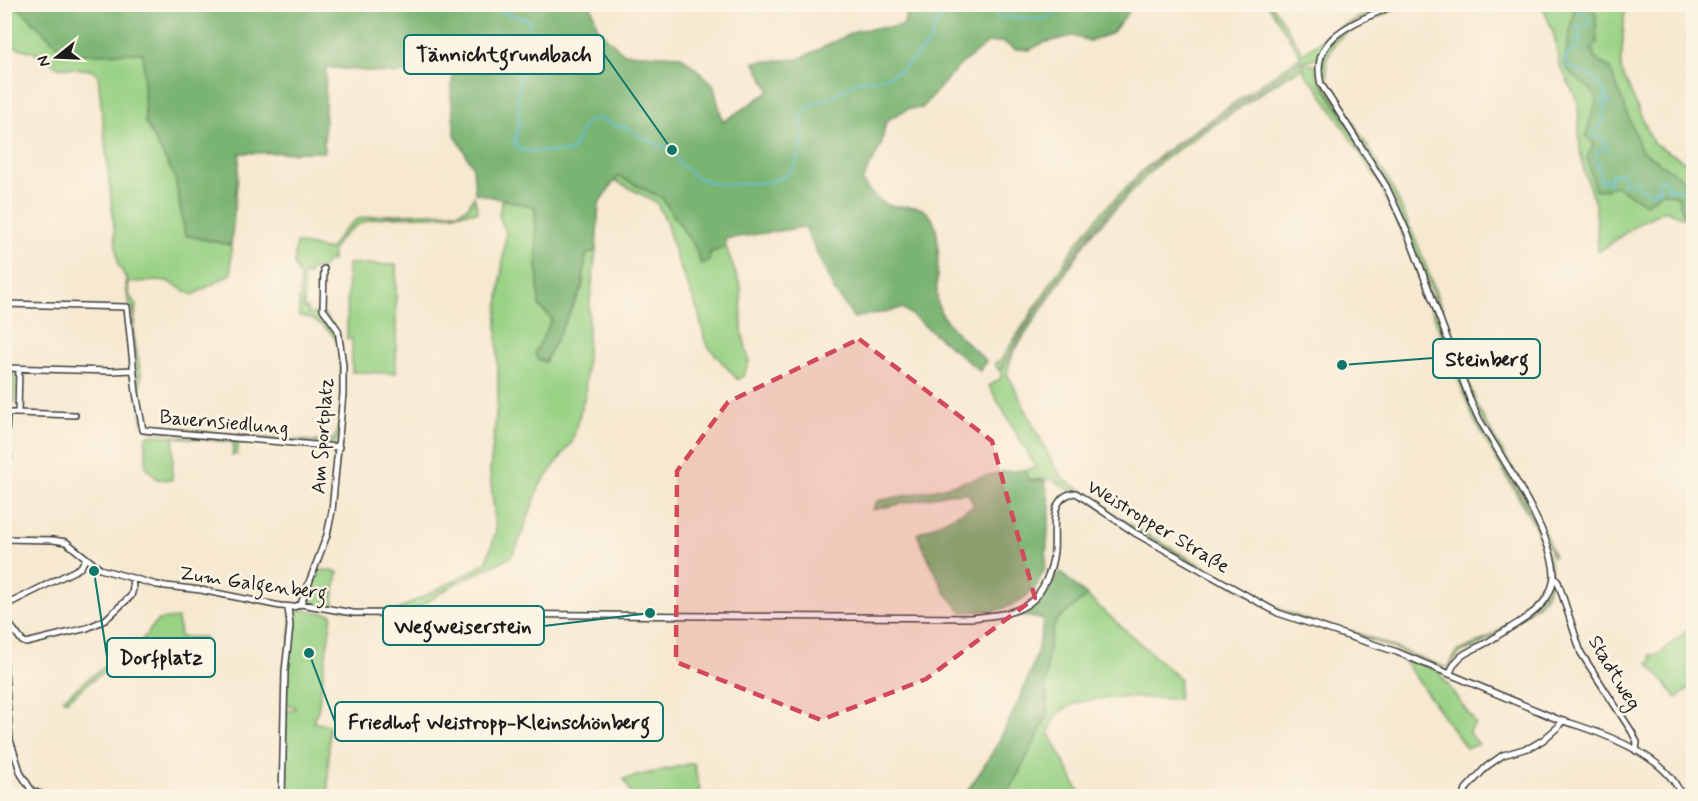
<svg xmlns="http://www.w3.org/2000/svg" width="1698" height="801" viewBox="0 0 1698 801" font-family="Mynerve,sans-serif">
  <rect width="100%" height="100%" fill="#fcf5e5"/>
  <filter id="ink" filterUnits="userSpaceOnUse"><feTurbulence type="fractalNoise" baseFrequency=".0167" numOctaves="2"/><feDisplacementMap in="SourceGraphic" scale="12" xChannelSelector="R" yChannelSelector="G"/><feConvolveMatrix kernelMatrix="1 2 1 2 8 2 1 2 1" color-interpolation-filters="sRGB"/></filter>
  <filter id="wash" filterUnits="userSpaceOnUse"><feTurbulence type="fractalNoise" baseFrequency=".008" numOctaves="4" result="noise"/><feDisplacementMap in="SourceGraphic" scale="24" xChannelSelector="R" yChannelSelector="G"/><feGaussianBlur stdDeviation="1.35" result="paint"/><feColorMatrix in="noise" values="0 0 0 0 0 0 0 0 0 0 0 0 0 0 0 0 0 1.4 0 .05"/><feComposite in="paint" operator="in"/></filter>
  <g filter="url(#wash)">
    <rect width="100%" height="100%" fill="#f7e9d1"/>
    <path fill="#99d285" stroke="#5a7750" stroke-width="1.5" d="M11 5H16L67 54 144 53 145 122 175 177 185 235 231 245V274L193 295 167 281 128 282 129 295 136 305 133 332 141 374 140 393 142 419 150 426 245 436 325 442C330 441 334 440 336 435 342 422 343 354 337 341 331 329 312 317 299 316L300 277 294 265 296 243 329 250C336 239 344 228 354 221 365 213 440 213 459 212L468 207 474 196 478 212C461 212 444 216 426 216 396 218 366 212 343 236 335 243 332 251 332 261H328L321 269 309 270V275H303L304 308H307L308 314H317V311H322C326 317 333 324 336 330 348 355 340 412 338 439L334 444 154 431 143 424 132 332 133 310 128 301 126 283 128 282 118 264 98 75 93 70 58 67 33 52 5 44 4 7Z
      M1268 5H1272L1303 53 1345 24 1389 5C1360 19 1331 27 1317 58L1299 62 1164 153 1143 172 1086 235 1022 331 999 371 995 363 1001 360 1076 244 1100 214 1142 171 1164 152 1301 56Z
      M1400 5H1404L1352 30 1337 40 1326 59 1328 82 1391 184 1420 250 1478 408 1533 506 1554 556 1552 557 1547 541 1476 409 1452 346 1453 343 1451 342 1432 290 1388 185 1323 82C1321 71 1320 57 1327 46 1343 25 1377 15 1400 5Z
      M1542 5H1625L1621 70 1653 143 1693 166V222L1665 210 1641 222 1598 252 1596 207 1584 171 1580 149 1578 102 1559 63 1554 34Z
      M1302 63H1309L1316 66 1318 77 1378 174 1406 234 1477 419 1537 526 1550 562 1552 578 1546 595 1539 604 1501 631 1477 646 1461 652 1447 668 1457 652 1488 638 1538 602 1548 585 1549 567 1535 526 1474 420 1403 236 1379 182 1317 87 1304 73V67L1284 78 1167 157 1153 169 1090 236 1013 353 1007 373 1053 464 1065 481 1082 490 1124 521 1270 605 1307 620 1360 634 1446 668 1374 641 1287 615 1135 531 1101 508 1080 492 1067 489 1052 479 1028 480 1025 470 1036 467 989 386 1001 378V372L1024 332 1088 236 1145 173 1165 155Z
      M618 176 662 198 696 249 701 264 710 253 726 247 741 288 742 332 749 362 743 376 738 380 706 344 698 311 676 257 666 221 656 202 614 180Z
      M502 199 535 207 539 306 552 319 535 353 582 288 586 255 596 250 589 309 585 395 572 442 540 485 518 544 511 557 458 582 412 611 362 612 306 602 305 598 314 575H317L318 573 315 572 316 569 338 572 333 599 335 606 362 611 398 610 474 570 487 561 496 531 490 472 498 395 497 317 506 232 499 216Z
      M348 264 396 265V373L352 372V339H347Z
      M5 370H15V402H5Z
      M150 435 233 440 238 443 237 454 232 455 234 442 174 437 172 480 157 479 146 466V437Z
      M1087 596 1180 679 1178 699C1147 698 1085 691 1060 712 1055 716 1052 726 1049 732L1081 796H1007L1048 715 1046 686 1047 657 1052 631 1057 620Z
      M295 609 332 614 318 710 313 722 329 725 328 796H284L286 715 287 710 294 711 295 707 286 704 292 611Z
      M178 618 180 637H205V662C179 660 134 656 111 668 95 676 80 691 66 701L63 699 93 675 141 641 158 620Z
      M1690 628 1693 631V685L1677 698 1648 663 1652 660 1650 655H1658Z
      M1402 658 1437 670 1476 724 1468 732 1479 744 1466 748Z
      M694 763 701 796H632L624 779Z"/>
    <path fill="#7ab472" stroke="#4b6847" stroke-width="1.5" d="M16 5H591L598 29 623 53 681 56 713 84 723 122 770 91 754 62 799 59 858 30 903 26 909 5H1134L1112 33 1090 41 1073 36 1043 43 1029 50 1015 49 1003 42 988 43 958 67 922 108 907 109 886 121 881 146 862 181C869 192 879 205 893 206 907 208 920 202 931 217 945 239 933 280 938 305 943 324 972 347 986 361L980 371 903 308 854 318 834 290 805 227 725 239 726 247 710 253 709 261 701 264 696 249 662 198 618 176 599 203 596 250 586 255 582 288 545 362 537 359 535 353 552 319 539 306 535 207 475 193 473 167 455 135 451 95 454 65 394 74 326 67 324 152 240 153 231 245 185 235 175 177 145 122 143 53 66 54Z
      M1575 5H1592L1596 14 1597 44 1592 49 1595 59 1610 68 1641 150 1693 186V218L1683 215 1678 196 1662 192 1646 204 1616 186 1595 191 1587 157 1594 144 1586 135 1597 99C1589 82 1571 80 1564 63Z
      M1025 470 1028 480 1045 481 1050 507 1045 569 1034 590 1017 603 996 611 962 612 945 592 917 534 974 506 968 493 947 494 872 510 877 501 928 491 1002 472Z
      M1060 572 1087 596 1057 620 1052 631 1047 657 1046 686 1048 715 1007 796H962C993 763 1041 664 1043 619L1015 615 1039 604Z"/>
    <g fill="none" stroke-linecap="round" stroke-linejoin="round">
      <path stroke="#61c2df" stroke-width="1.5" d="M490 4 500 12 529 20 531 43 521 66 518 89 519 127 514 141 518 149C536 154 553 150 571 152 582 137 577 123 599 118L615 126 626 127 641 137 672 150 679 163 696 177 710 182 730 185 767 182 785 176 793 168 803 145 801 117 810 106 835 95 859 80H873L889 76 904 68 929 43 936 25 945 13 957 4
        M986 4 992 8 999 17 1040 19 1050 17 1066 4
        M1585 4 1584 9H1579L1578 11 1590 19 1587 27H1577L1576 31 1579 34 1581 40 1579 42 1576 41 1577 50 1568 53 1565 58 1566 65 1595 79 1607 95 1601 102 1604 98 1610 101 1608 104 1604 105 1606 108 1602 117 1603 121 1593 135 1596 138 1601 137 1607 146 1606 149H1600L1595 158 1600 163 1597 165 1601 174 1599 182H1604V179L1609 184 1612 174 1617 175 1621 172 1625 179 1623 184 1631 185 1633 182V180L1639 182 1640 186 1638 188 1647 190 1653 194 1652 192 1656 188 1658 192 1660 191 1659 181 1665 180 1666 184 1670 185 1667 188 1671 190 1675 188 1684 192 1688 198 1685 201H1689L1694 207"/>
    </g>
  </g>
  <g filter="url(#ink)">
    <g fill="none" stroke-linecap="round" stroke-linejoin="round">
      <g stroke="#3d3b37" stroke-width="8">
        <path id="minor" d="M1396 4C1361 21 1308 34 1321 84L1386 186 1408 234 1471 402 1479 419C1501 457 1552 531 1554 574 1554 583 1550 593 1545 600 1536 614 1509 628 1494 638 1476 651 1458 650 1450 673
          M4 304 127 307 136 393 143 430 339 447
          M4 368 111 371 134 370
          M19 369 18 413 75 415
          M9 458H5L7 413H18
          M4 539 53 540 66 542 100 569 157 585 201 590 280 606 294 607 301 604 353 613 970 618C990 616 1012 615 1028 604 1044 593 1052 569 1054 551 1056 531 1047 495 1076 493L1135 533 1278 613 1397 652 1557 719C1595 730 1669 755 1681 796
          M1554 577 1558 582 1581 653 1632 732 1637 742 1636 751
          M301 604 327 535 332 511 343 394V365L338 330 323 309 324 269
          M4 614 8 604 76 570 81 567 86 558
          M4 617 22 641 26 643 87 628 105 620 131 596 133 589 132 578
          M4 660 10 740 21 774 32 791 47 796
          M4 751 10 740
          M282 796 285 671 290 626 288 607
          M1464 796 1466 789 1486 767 1503 755 1531 747 1543 740 1558 727 1562 721"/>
      </g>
      <use href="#minor" stroke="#fff" stroke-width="5"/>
    </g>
  </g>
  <path fill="#d1495b" fill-opacity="0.2" stroke="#d1495b" stroke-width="4.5" stroke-dasharray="12 8" stroke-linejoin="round" d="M859 339 992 441 1035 598 926 679 821 720 676 662 677 471 728 402Z"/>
  <g text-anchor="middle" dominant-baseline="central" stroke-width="5" stroke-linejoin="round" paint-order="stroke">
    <g font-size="20" fill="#1c1c1c" stroke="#fcf5e5">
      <text transform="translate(224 423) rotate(5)">Bauernsiedlung</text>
      <text transform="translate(323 436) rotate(-86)">Am Sportplatz</text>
      <text transform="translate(1158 527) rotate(31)">Weistropper Straße</text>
      <text transform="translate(253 584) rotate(8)">Zum Galgenberg</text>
      <text transform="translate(1614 673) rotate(59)">Stadtweg</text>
    </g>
  </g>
  <path fill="none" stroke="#0f766e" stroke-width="2" d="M672 150L604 54M1342 365L1433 358M650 613L544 626M94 571L107 657M309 653L335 722"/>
  <g fill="#0f766e" stroke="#fcf5e5" stroke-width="2">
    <circle cx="672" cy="150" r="6"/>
    <circle cx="1342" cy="365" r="6"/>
    <circle cx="650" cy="613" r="6"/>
    <circle cx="94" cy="571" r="6"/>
    <circle cx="309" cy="653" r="6"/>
  </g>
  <g fill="#fcf5e5" stroke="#0f766e" stroke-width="2">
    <rect x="404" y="35" width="200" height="39" rx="6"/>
    <rect x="1433" y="339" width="107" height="39" rx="6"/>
    <rect x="383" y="606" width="161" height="39" rx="6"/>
    <rect x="107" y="638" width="108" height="39" rx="6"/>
    <rect x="335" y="702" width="328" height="39" rx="6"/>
  </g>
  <g font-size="21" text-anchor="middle" font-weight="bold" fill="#1c1c1c">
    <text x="504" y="61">Tännichtgrundbach</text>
    <text x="1487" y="366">Steinberg</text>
    <text x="463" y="633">Wegweiserstein</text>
    <text x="161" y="664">Dorfplatz</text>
    <text x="499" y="729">Friedhof Weistropp-Kleinschönberg</text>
  </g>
  <rect width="1698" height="801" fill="none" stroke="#fcf5e5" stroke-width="24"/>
  <g transform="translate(57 57) rotate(252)" stroke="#fcf5e5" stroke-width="4.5" paint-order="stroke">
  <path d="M0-4.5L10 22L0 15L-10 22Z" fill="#1c1c1c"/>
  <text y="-9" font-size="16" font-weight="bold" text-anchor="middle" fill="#1c1c1c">N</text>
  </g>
</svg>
